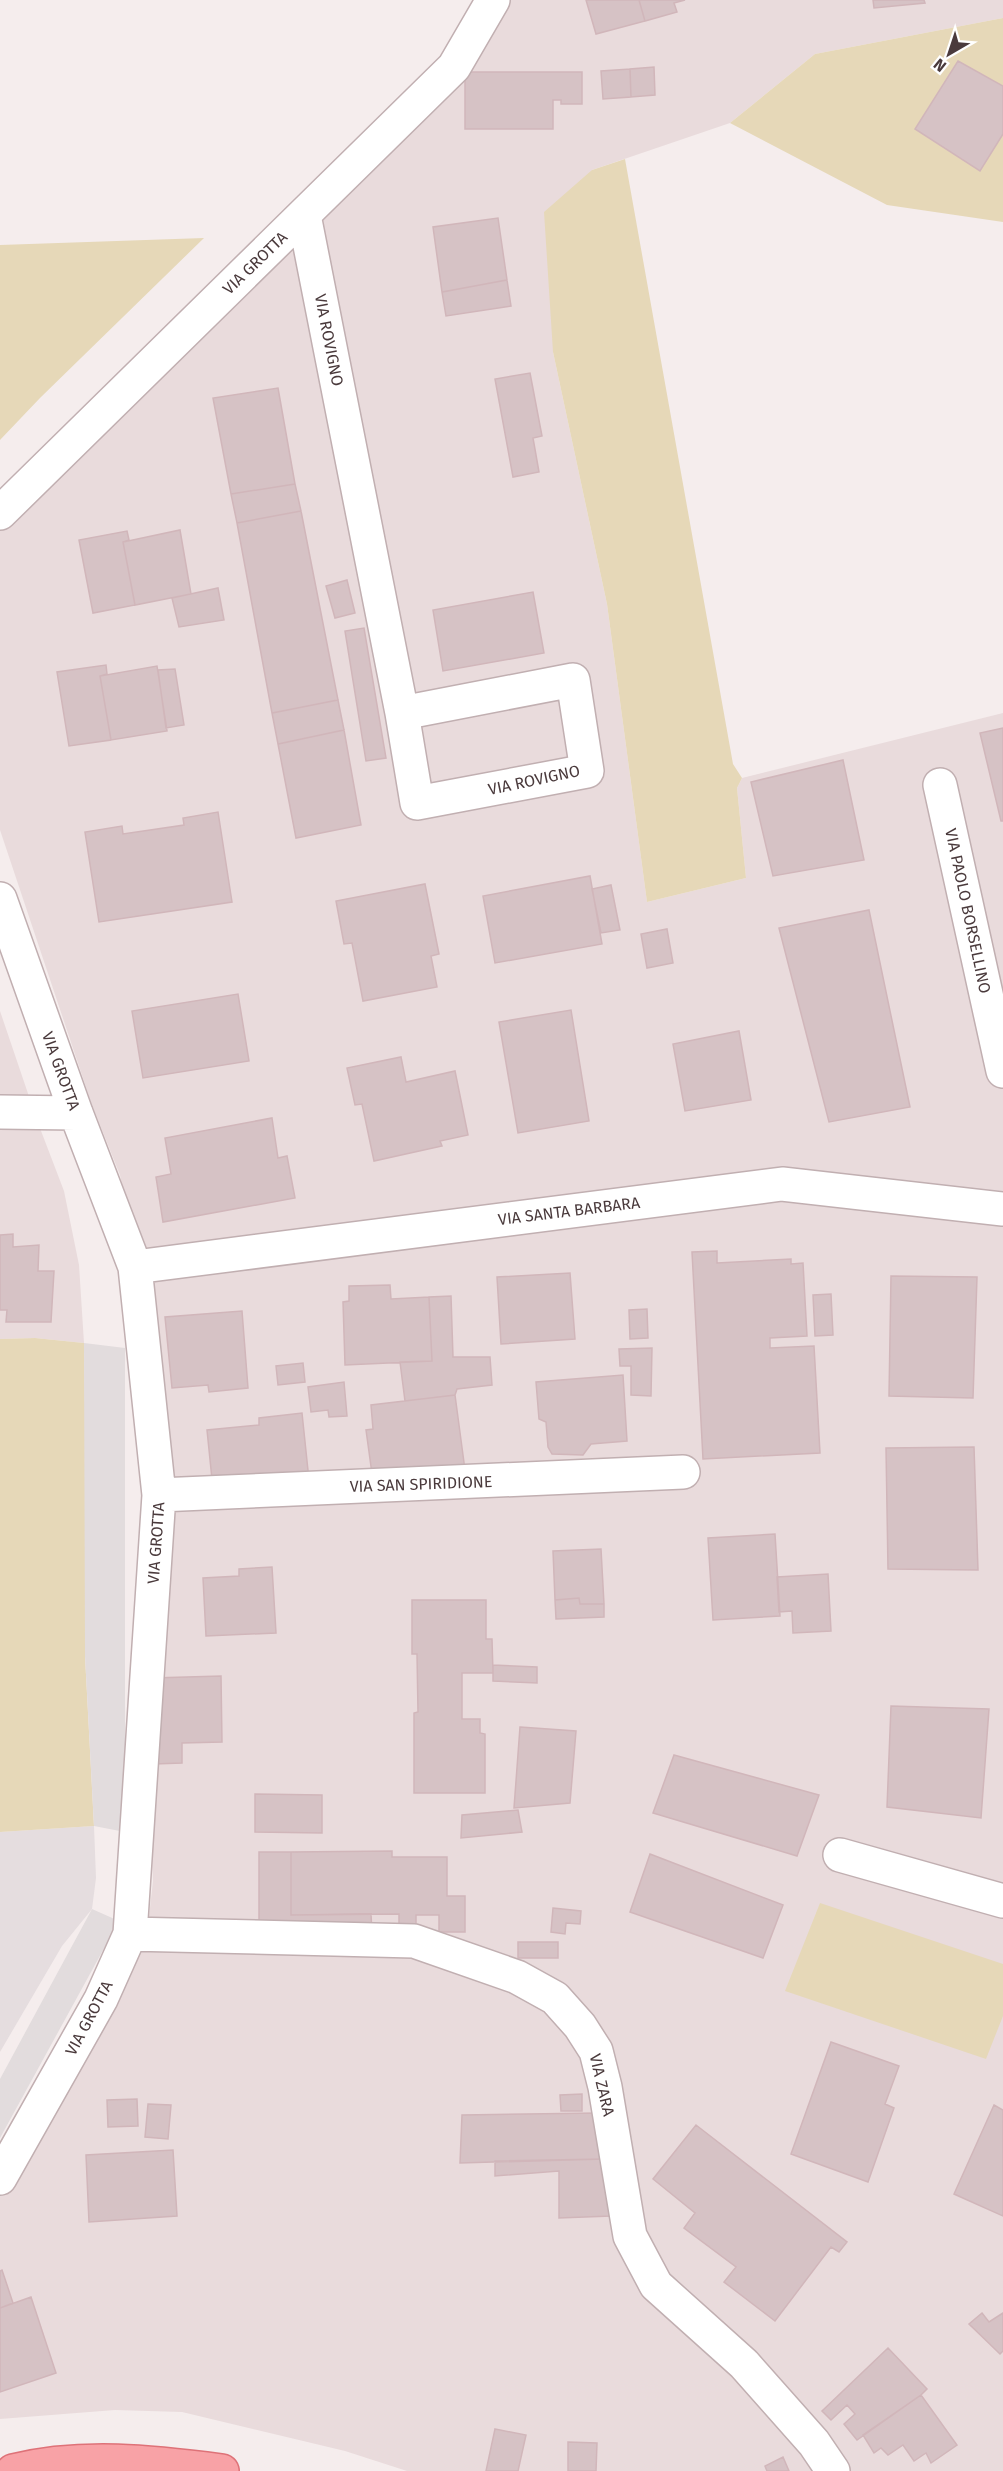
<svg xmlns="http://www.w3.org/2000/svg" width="1003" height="2471" viewBox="0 0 1003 2471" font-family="'Fira Sans',sans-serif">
  <rect width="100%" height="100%" fill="#f5eded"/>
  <path fill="#e9dbdc" d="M477 0H1003V18L815 54 730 123 592 170 553 352 607 604 647 902 746 878 737 788 742 778 1003 713V2471H407L345 2451 182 2412 115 2410 0 2419V2174L148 1926 153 1881 143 1656 145 1530 137 1258 120 1175 92 1105 0 830V524L425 88 439 58Z
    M0 1011 38 1123 64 1191 79 1265 84 1343 35 1338 0 1339Z"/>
  <path fill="#e5dddf" d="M94 1826 96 1878 92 1909 62 1946 0 2052V1832Z"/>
  <path fill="#e6d8b8" d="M1003 18V222L887 205 730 123 815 54Z
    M625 159 733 764 742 778 737 788 746 878 647 902 607 604 553 352 544 212 592 170Z
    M204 238 40 398 0 440V245Z
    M35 1338 84 1343 87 1530 85 1656 94 1826 0 1832V1339Z
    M820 1903 1003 1964V2016L986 2059 785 1991Z"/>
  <path fill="#e2dcdd" d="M84 1343 125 1348V1832L94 1826 85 1656Z
    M92 1909 119 1921 0 2138V2079Z"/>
  <path fill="#d6c2c5" stroke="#d1b6ba" stroke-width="1.5" d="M586 0H639L645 21 596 34Z
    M639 0H685L674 3 677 12 645 21Z
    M873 0H924L925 3 874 8Z
    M958 61 1003 86V134L980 171 915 129Z
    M654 67 655 95 631 97 630 69Z
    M630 69 631 97 603 99 601 71Z
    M465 72H582V104H561V100H553V129H465Z
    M498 218 507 280 442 292 433 227Z
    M507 280 511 306 446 316 442 292Z
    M530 373 542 436 533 438 539 472 513 477 495 379Z
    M278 388 295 484 231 494 213 398Z
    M295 484 301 511 237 523 231 494Z
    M301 511 338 700 272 713 237 523Z
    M180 530 191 594 135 605 123 542Z
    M127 531 129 540 123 542 135 605 93 613 79 540Z
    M347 580 355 613 335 618 326 586Z
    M218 588 224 620 179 627 172 598Z
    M533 592 544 653 443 671 433 610Z
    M364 628 386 758 366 761 345 631Z
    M106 665 107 674 100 676 111 740 69 746 57 672Z
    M157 666 167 731 111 740 100 676Z
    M175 669 184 725 166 728 158 670Z
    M338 700 344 730 278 744 272 713Z
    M1003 728V821H1001L980 733Z
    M344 730 361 825 296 838 278 744Z
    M843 760 864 860 773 876 751 782Z
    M218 812 232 902 99 922 85 832 122 826 123 834 184 825 183 818Z
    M590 876 602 944 495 963 483 896Z
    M425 884 439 954 431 956 437 987 363 1001 352 943 344 944 336 901Z
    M611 885 620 930 601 933 592 889Z
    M869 910 910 1107 829 1122 779 928Z
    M667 929 673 963 647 968 641 934Z
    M238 994 249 1061 143 1078 132 1011Z
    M571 1010 589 1121 518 1133 499 1022Z
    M739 1031 751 1100 685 1111 673 1044Z
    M401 1057 406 1082 455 1071 468 1135 440 1141 442 1146 374 1161 362 1104 355 1105 347 1068Z
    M272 1118 278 1158 287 1156 295 1198 163 1222 156 1177 171 1174 165 1138Z
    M13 1234V1247L39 1245 38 1271H54L51 1322H6L7 1310H0V1235Z
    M717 1251V1263L791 1259V1264L803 1263 807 1336 770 1338V1348L814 1346 820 1453 703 1459 692 1252Z
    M570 1273 575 1339 501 1344 497 1277Z
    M891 1276 977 1277 973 1398 889 1396Z
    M390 1285 391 1299 429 1297 432 1361 345 1365 343 1302 349 1301V1286Z
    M831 1294 833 1335 815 1336 813 1295Z
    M451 1296 453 1357H490L492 1385 457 1389 455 1395 405 1401 400 1362 432 1361 429 1297Z
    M647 1309 648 1338 630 1339 629 1310Z
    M242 1311 248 1388 209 1392 208 1385 172 1388 165 1317Z
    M652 1348 651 1396 631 1395V1366H620L619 1349Z
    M303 1363 305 1382 278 1385 276 1366Z
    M623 1375 627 1441 591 1444 583 1455 552 1454 548 1447 546 1422 539 1419 536 1382Z
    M344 1382 347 1416 329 1417 328 1410 311 1412 308 1387Z
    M455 1395 465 1470 373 1481 366 1430 373 1429 371 1405Z
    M302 1413 309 1480 213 1489 207 1430 259 1425V1418Z
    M974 1447 978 1570 888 1569 886 1448Z
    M775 1534 780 1616 713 1620 708 1538Z
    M601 1549 604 1604H580L579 1598 555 1600 553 1551Z
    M272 1567 276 1633 206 1636 203 1578 239 1576V1569Z
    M828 1574 831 1631 793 1633 792 1611 779 1612 777 1577Z
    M579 1598 580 1604H604V1617L556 1619 555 1600Z
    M412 1600H486V1639H492L493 1673H462V1719H480V1733L485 1734V1793H414V1713L418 1712 417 1654H412Z
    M493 1665 537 1667V1683L493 1681Z
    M221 1676 222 1742 182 1743V1763L154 1764 152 1678Z
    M891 1706 989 1709 981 1818 887 1807Z
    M520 1727 576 1731 570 1803 514 1808Z
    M674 1755 819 1795 797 1856 653 1813Z
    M255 1794 322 1795V1833L255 1832Z
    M518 1810 522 1832 461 1838 462 1815Z
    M392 1851V1857H447V1896H465V1932H439V1915H416V1924H399V1914L291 1915V1852Z
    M259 1852H291V1915L371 1914 372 1933 259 1934Z
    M650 1854 783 1905 763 1958 630 1912Z
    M553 1908 581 1911 580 1924 566 1923 565 1934 551 1932Z
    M518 1942H558V1958H518Z
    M831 2042 899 2066 885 2104 894 2108 868 2182 791 2154Z
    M582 2094V2111H561L560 2095Z
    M137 2099 138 2126 108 2127 107 2100Z
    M148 2104 171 2105 168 2139 145 2137Z
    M994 2105 1003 2110V2216L954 2194Z
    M598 2113 604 2159 460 2163 462 2115Z
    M696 2125 847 2242 839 2252 831 2247 775 2321 724 2282 736 2267 684 2228 695 2213 653 2179Z
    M173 2150 177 2216 89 2222 86 2155Z
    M604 2159 611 2216 559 2218V2171L495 2176V2161Z
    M2 2270 13 2303 0 2308V2271Z
    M31 2297 56 2373 0 2392V2308Z
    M982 2313 989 2322 1003 2313V2351L1000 2354 969 2324Z
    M888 2348 927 2389 921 2395 857 2440 844 2424 855 2414 847 2405 831 2420 822 2411Z
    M921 2395 957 2445 931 2463 926 2453 914 2461 903 2445 888 2455 881 2448 874 2453 863 2435Z
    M495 2429 526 2435 518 2471H486Z
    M568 2442 597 2443 596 2471H568Z
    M783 2457 789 2471H767L765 2466Z"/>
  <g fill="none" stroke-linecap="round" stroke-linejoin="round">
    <g stroke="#c1afb1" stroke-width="36">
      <path id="minor" d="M304 215 402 713 417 803 587 771 573 680 402 713
        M0 513 454 67 493 0
        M940 785 1003 1071
        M0 899 76 1113 135 1267 159 1495 130 1934 101 1999 0 2178
        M0 1112 76 1113
        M135 1267 782 1184 1003 1209
        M159 1495 683 1472
        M840 1855 1003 1901
        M130 1934 414 1941 517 1977 555 1998 580 2026 596 2051 605 2087 630 2236 656 2285 744 2364 814 2443 833 2471"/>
    </g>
    <g stroke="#de7278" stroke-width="36">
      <path id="major" d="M13 2471C82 2454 153 2462 222 2471"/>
    </g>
    <use href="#minor" stroke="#fff" stroke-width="33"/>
    <use href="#major" stroke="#f8a2a6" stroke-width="33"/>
  </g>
  <g text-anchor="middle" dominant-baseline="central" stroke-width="4.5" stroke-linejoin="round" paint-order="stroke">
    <g font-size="16" fill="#4a3a3c" stroke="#fff">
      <text transform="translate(255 263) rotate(-44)">VIA GROTTA</text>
      <text transform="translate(329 340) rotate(79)">VIA ROVIGNO</text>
      <text transform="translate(534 780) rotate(-12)">VIA ROVIGNO</text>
      <text transform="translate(968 911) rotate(78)">VIA PAOLO BORSELLINO</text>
      <text transform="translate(61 1071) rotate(70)">VIA GROTTA</text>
      <text transform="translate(569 1211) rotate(-7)">VIA SANTA BARBARA</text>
      <text transform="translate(421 1484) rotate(-2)">VIA SAN SPIRIDIONE</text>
      <text transform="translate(156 1543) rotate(-86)">VIA GROTTA</text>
      <text transform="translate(89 2018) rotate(-62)">VIA GROTTA</text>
      <text transform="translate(602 2085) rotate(77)">VIA ZARA</text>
    </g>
  </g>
  <g transform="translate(949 54) rotate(219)" stroke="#ffffff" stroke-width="4.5" paint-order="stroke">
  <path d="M0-4.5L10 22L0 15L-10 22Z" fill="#4a3a3c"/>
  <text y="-9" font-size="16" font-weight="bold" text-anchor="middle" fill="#4a3a3c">N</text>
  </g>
</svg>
